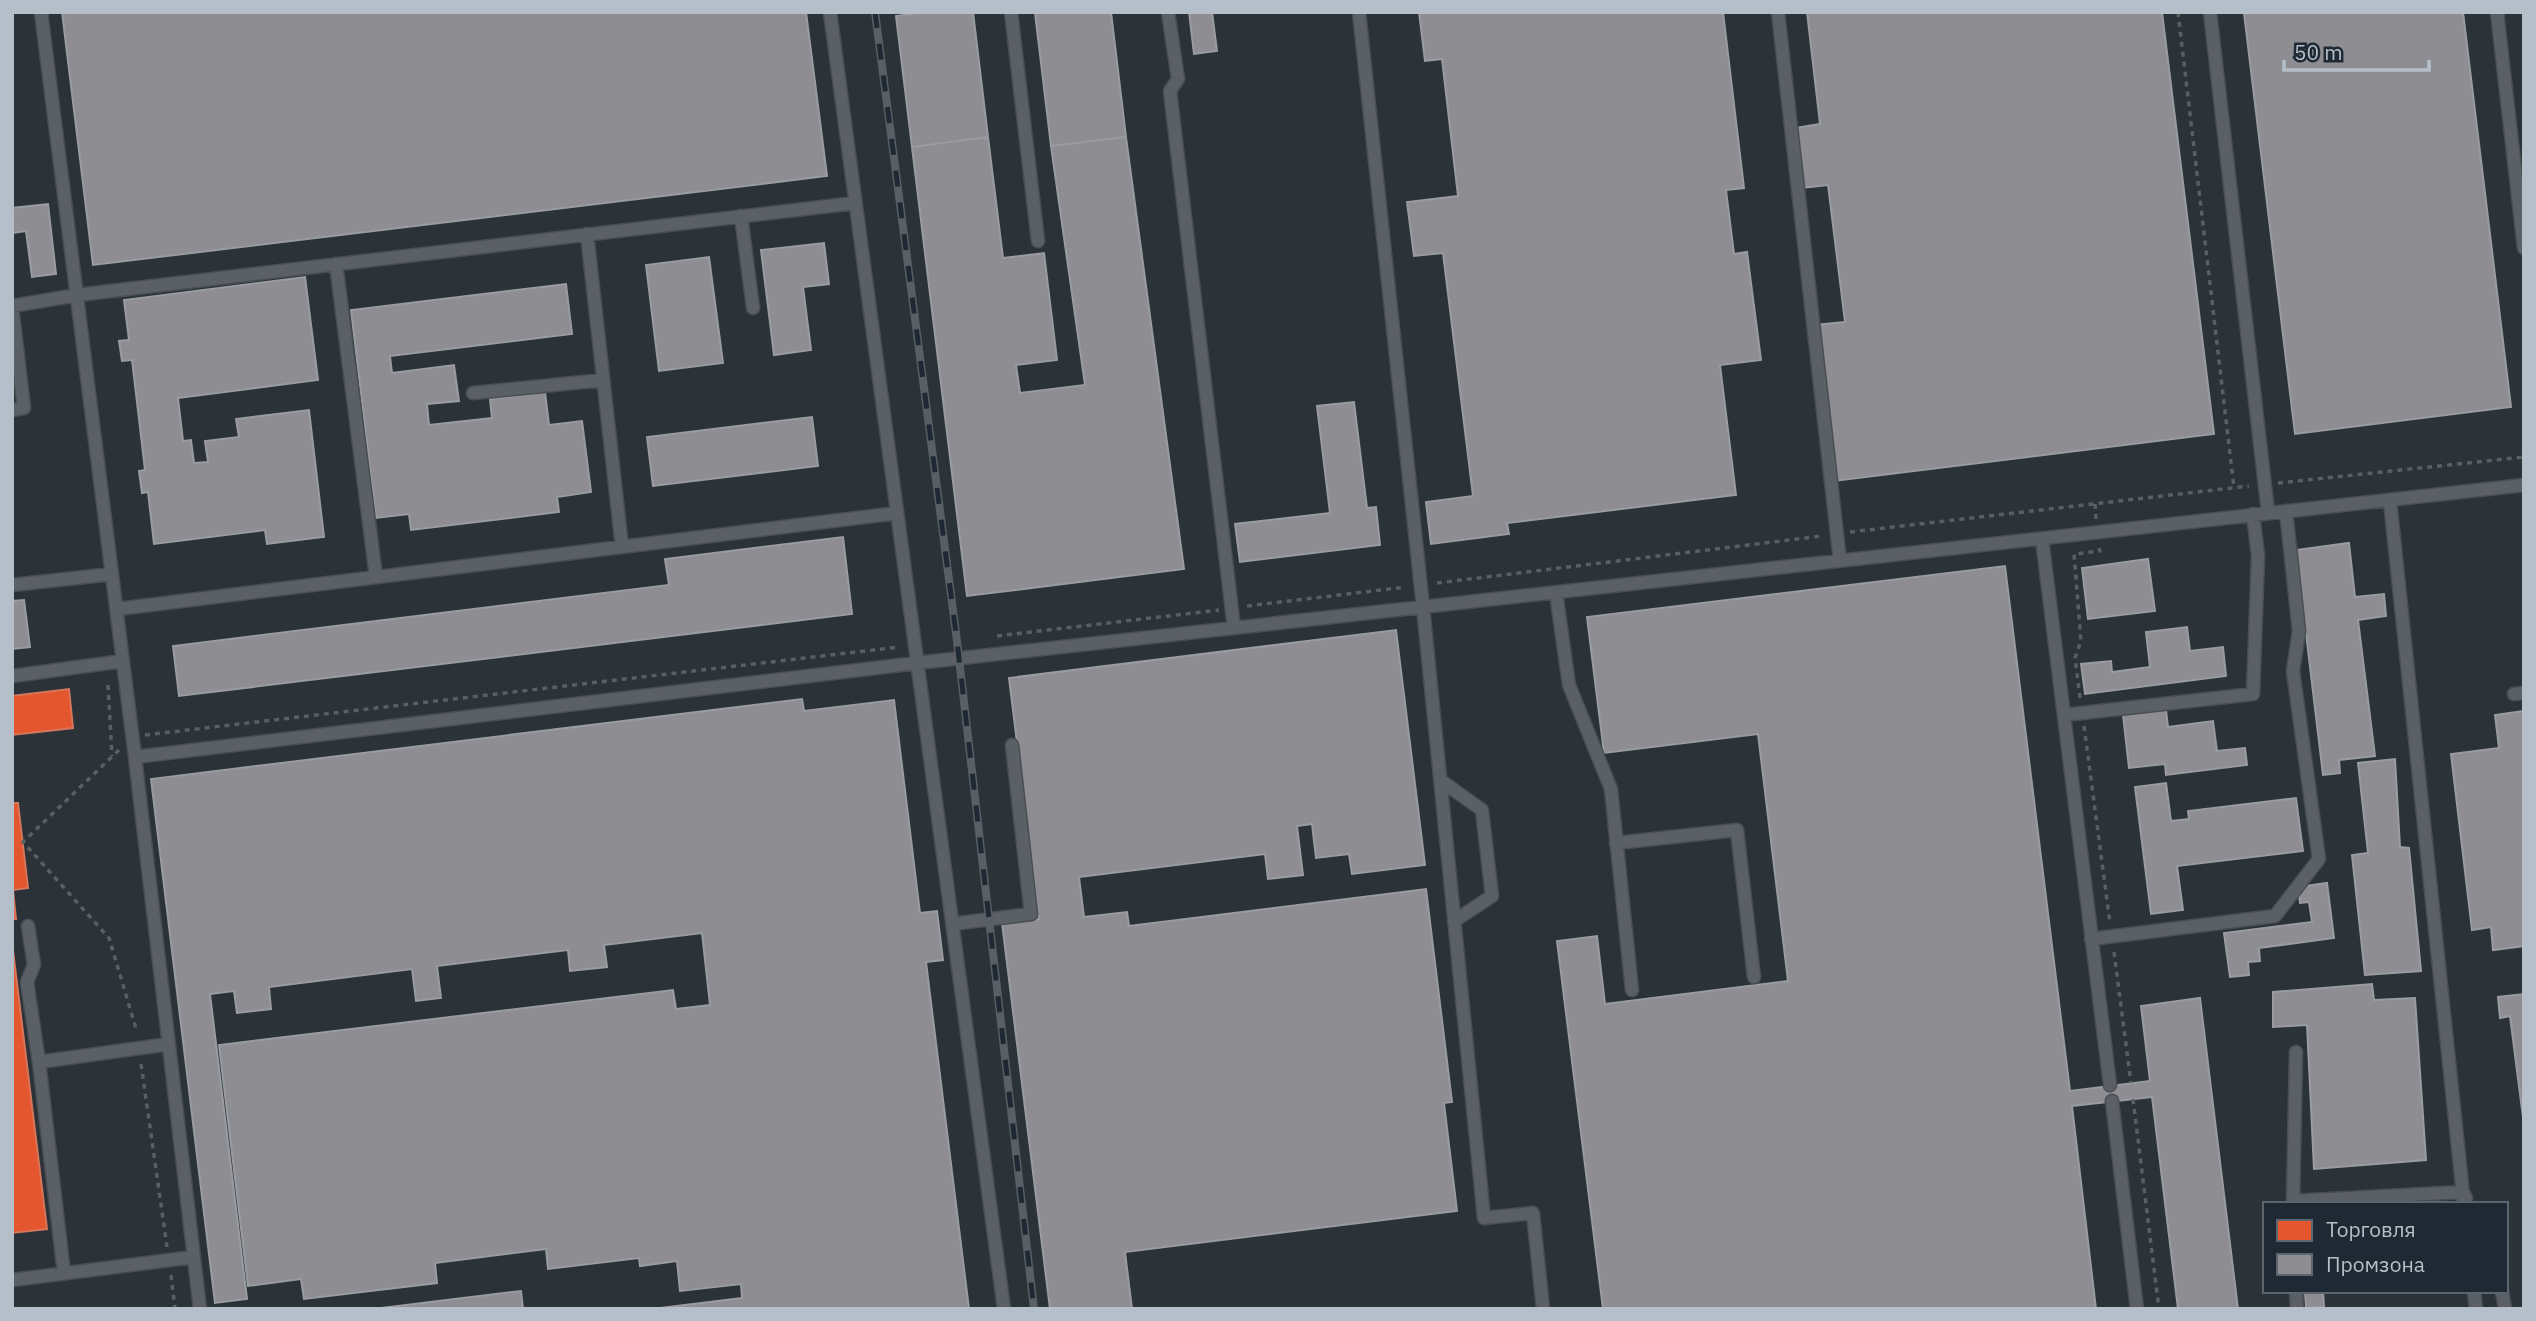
<svg xmlns="http://www.w3.org/2000/svg" width="2536" height="1321" viewBox="0 0 2536 1321" font-family="'IBM Plex Sans',sans-serif">
  <rect width="100%" height="100%" fill="#2b3238"/>
  <path fill="#e4572e" stroke="#d6765c" stroke-width="2" d="M69 689 73 728 12 735V696Z
    M12 803H18L28 888 13 890 16 919H12Z
    M12 942 47 1229 12 1233Z"/>
  <path fill="#8d8d92" stroke="#999ca2" stroke-width="2" d="M62 12H806L827 176 93 265Z
    M926 12H973L988 137 912 147 896 16Z
    M1111 12 1126 137 1051 146 1035 13Z
    M1189 12H1212L1217 51 1194 54Z
    M1419 12H1723L1744 188 1726 190 1734 254 1747 252 1761 360 1720 365 1736 495 1507 523 1509 534 1431 544 1426 502 1473 496 1443 253 1414 256 1407 202 1458 196 1442 59 1425 61Z
    M1807 12H2162L2214 434 1834 481 1815 325 1845 322 1828 185 1802 188 1795 128 1820 124Z
    M2463 12 2511 407 2295 434 2244 13Z
    M988 137 1003 258 1044 253 1057 360 1016 365 1020 393 1085 385 1051 146 1126 137 1184 569 967 596 912 147Z
    M48 204 56 274 32 277 26 231 12 233V208Z
    M824 243 829 284 803 287 811 350 774 355 761 250Z
    M709 257 723 363 659 371 646 265Z
    M305 277 318 380 178 398 183 441 191 440 194 463 208 462 205 441 239 437 236 419 309 410 324 537 267 544 265 530 154 544 148 492 142 493 139 471 145 470 132 360 122 361 119 341 129 340 124 300Z
    M566 284 572 334 390 356 392 373 454 365 459 401 427 404 429 425 492 418 490 399 545 392 549 425 582 421 591 492 557 497 559 512 411 530 409 514 376 518 351 310Z
    M1354 402 1367 508 1376 507 1380 545 1240 562 1235 524 1330 513 1317 406Z
    M812 417 818 466 653 486 647 437Z
    M843 537 852 614 179 696 173 646 669 585 665 559Z
    M2349 543 2355 597 2384 594 2386 616 2358 620 2375 756 2339 760 2340 773 2323 775 2296 550Z
    M2148 559 2155 611 2088 619 2082 568Z
    M2005 566 2070 1091 2150 1081 2141 1006 2200 998 2238 1309H2178L2152 1097 2072 1106 2096 1309H1603L1557 941 1597 936 1605 1004 1788 981 1758 734 1604 753 1587 617Z
    M24 600 30 647 12 649V601Z
    M2187 627 2190 651 2223 647 2226 676 2085 694 2081 664 2111 661 2112 672 2150 667 2146 632Z
    M1396 630 1425 865 1352 874 1349 854 1316 858 1312 824 1297 826 1303 875 1268 879 1265 854 1079 877 1084 917 1127 912 1129 926 1426 889 1452 1102 1444 1103 1457 1211 1125 1252 1132 1309H1050L1002 923 1039 919 1009 678Z
    M802 699 804 711 894 700 920 913 937 911 943 960 926 962 969 1309H652L742 1298 741 1284 680 1291 677 1261 640 1266 639 1258 548 1269 546 1249 435 1263 437 1283 304 1299 301 1279 248 1286 219 1045 673 990 676 1009 710 1005 702 933 604 945 607 967 570 971 568 950 437 966 441 998 416 1001 412 969 269 987 271 1009 237 1013 234 991 210 994 247 1299 215 1303 151 779Z
    M2166 710 2168 727 2213 721 2217 751 2245 748 2247 765 2166 775 2165 764 2129 768 2123 715Z
    M2524 711V946L2493 950 2491 927 2472 930 2451 754 2499 748 2495 715Z
    M2395 759 2400 847 2409 848 2421 971 2365 975 2352 855 2368 853 2358 763Z
    M2166 783 2171 821 2189 819 2188 811 2296 798 2303 851 2177 866 2183 910 2151 914 2135 787Z
    M2327 883 2334 938 2259 948 2260 961 2248 962 2249 975 2230 977 2224 933 2312 922 2309 902 2300 903 2298 887Z
    M2372 984 2374 1000 2415 998 2426 1160 2314 1169 2307 1025 2273 1027V992Z
    M2524 994V1125L2510 1016 2500 1018 2498 997Z
    M521 1291 523 1309H373Z
    M2305 1291H2323L2324 1307 2306 1308Z"/>
  <g fill="none" stroke-linecap="round" stroke-linejoin="round">
    <g stroke="#494e53" stroke-width="15">
      <path id="service" d="M41 12 135 757 200 1309
        M830 12 1004 1309
        M1011 12 1038 241
        M1168 12 1178 79 1170 91 1234 628
        M1359 12 1423 607 1484 1218 1533 1213 1543 1309
        M1778 12 1840 561
        M2210 12 2268 512
        M2497 12 2524 248
        M741 216 753 308
        M587 234 622 547
        M336 264 376 577
        M473 393 603 380
        M12 410 24 408 12 306 77 295 855 203
        M2390 501 2464 1204
        M2042 539 2110 1085
        M12 585 112 574
        M1556 593 1569 685 1611 789 1632 990
        M117 609 897 513
        M12 676 123 661
        M2514 694 2524 693
        M2064 715 2253 694 2258 556 2253 514
        M135 757 917 663 2524 485
        M1440 780 1482 810 1492 896 1454 921
        M1616 843 1737 830 1754 977
        M952 924 1031 914 1012 745
        M28 926 34 965 27 982 39 1062
        M2091 939 2275 916 2319 859 2293 671 2299 631 2286 511
        M2112 1101 2137 1309
        M2293 1201 2463 1192 2466 1198
        M2293 1204 2296 1052
        M64 1273 39 1062 169 1044
        M12 1280 194 1257
        M2296 1291 2297 1309
        M2474 1291 2476 1309
        M2502 1291 2505 1309"/>
    </g>
    <path stroke="#595f63" stroke-width="3.5" stroke-dasharray="5 5" stroke-linecap="butt" d="M2178 12 2234 488
      M2278 483 2524 457
      M2095 504 2096 519
      M1850 532 2249 486
      M1437 583 1822 536
      M1247 606 1406 587
      M997 636 1219 610
      M108 685 112 756
      M2080 698 2075 658 2081 641 2074 554 2100 551 2099 548
      M2084 726 2110 923
      M145 735 899 647
      M119 750 23 842 109 938 137 1032
      M2114 952 2131 1083
      M141 1064 167 1247
      M2133 1099 2159 1309
      M171 1275 175 1309"/>
    <use href="#service" stroke="#5b6066" stroke-width="12"/>
    <g stroke="#595f64" stroke-width="8">
      <path id="rail" d="M875 12 957 641 1034 1309"/>
    </g>
    <use href="#rail" stroke="#1e2933" stroke-width="5" stroke-dasharray="16" stroke-linecap="butt"/>
  </g>
  <rect width="2536" height="1321" fill="none" stroke="#b5bfc9" stroke-width="28"/>
  <rect x="2263" y="1202" width="245" height="91" fill="#1e2933" stroke="#5a656f" stroke-width="2"/>
  <rect x="2277" y="1220" width="35" height="21" fill="#e4572e" stroke="#5a656f" stroke-width="2"/>
  <text x="2326" y="1237" font-size="21" fill="#b5bfc9">Торговля</text>
  <rect x="2277" y="1254" width="35" height="21" fill="#8d8d92" stroke="#5a656f" stroke-width="2"/>
  <text x="2326" y="1272" font-size="21" fill="#b5bfc9">Промзона</text>
  <path d="M2284 60v10h145v-10" fill="none" stroke="#b5bfc9" stroke-width="3.5"/>
  <text x="2294" y="60" font-size="21" fill="#b5bfc9" stroke="#1e2933" stroke-width="5" paint-order="stroke">50 m</text>
</svg>
